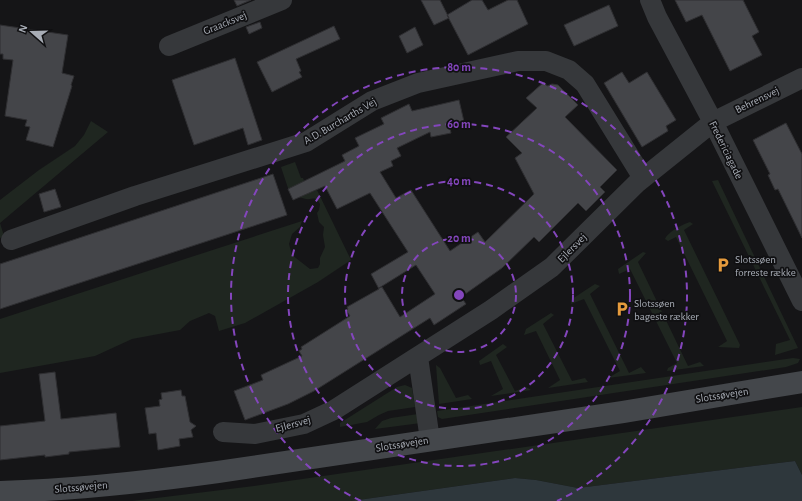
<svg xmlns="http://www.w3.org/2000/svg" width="802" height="501" viewBox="0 0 802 501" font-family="'Alegreya Sans',sans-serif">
  <rect width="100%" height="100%" fill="#151517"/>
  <path fill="#1f2620" d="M91 121 108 132 0 223 4 236 0 238V200L39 170 75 146 84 135Z
    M295 162 301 178H303L309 193 317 190 351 260 318 282 245 323 219 331 215 316 209 313 190 321 180 330 132 339 95 356 0 373V319L302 221 300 227 292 234 289 244 292 255 310 269 318 268 320 264V258L325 247 323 235 324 227 319 222 317 213 319 210 320 204C315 195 313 200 306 199 304 199 294 195 290 194L281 167Z
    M718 180 798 348 775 355 776 344 790 340 712 181Z
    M690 222 693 224 684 230 740 345 739 348 718 347 727 341 676 237 668 241 665 239C668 232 683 224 690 222Z
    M643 252 646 253 638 262 688 366 700 362 704 366 667 371 668 368 677 363 630 269 619 274 618 269Z
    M595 284 600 286 590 294 629 373 641 367 646 373 608 378 620 371 584 299 571 304 572 299Z
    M551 313 554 315 543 324 572 381 585 378 588 382 548 388 560 380 536 331 524 335 526 329Z
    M503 344 507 347 496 355 515 391 526 387 531 390 491 396 503 389 491 361 480 365 479 361Z
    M793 358 800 359 798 363 786 367 442 419 438 417 437 411Z
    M436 365 440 368 456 398 468 395 472 399 439 404Z
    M405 385 412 388 415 407 388 411 379 415 367 422 340 427V423L397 387Z
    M802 407V475L795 461 578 488 536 480 515 478 351 501H132L254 486Z
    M418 414 421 423 375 429 382 421 391 418Z"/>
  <path fill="#2e373c" d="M795 461 802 475V501H351L515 478 536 480 578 488Z"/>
  <path fill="#444549" stroke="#2f2f32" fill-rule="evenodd" d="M234 0H251L237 6Z
    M421 0H440L449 18 434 25Z
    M472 0H482L488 10 508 0H517L528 24 468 55 447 15Z
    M675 0H743L759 32 752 36 762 55 730 71 702 15 686 22Z
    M609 5 618 26 574 46 564 25Z
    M260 22 262 28 249 34 246 27Z
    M0 25 68 35 62 73 74 76 71 85 72 86 53 147 26 140 30 127 25 126 27 120 5 116 13 60 3 59V54H0Z
    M334 26 340 39 296 59 301 71 299 72 302 77 272 92 257 62Z
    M415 27 423 45 407 53 399 36Z
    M235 58 262 140 248 145 243 128 194 145 172 80Z
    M622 72 629 83 647 72 676 120 666 126 668 131 642 147 604 83Z
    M544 82 547 86 552 84 558 85 578 105 565 117 617 170 600 187 605 192 586 211 578 203 539 242 534 237 502 268 461 297 466 304 434 325 430 318 314 391 288 404 245 420 234 391 263 380 261 375 302 356 299 351 302 349 301 347 350 316 346 310 348 309 347 307 379 289 371 274 408 252 370 193 337 209 325 186 293 200 288 189 345 161 342 155 359 146 355 138 384 124 381 118 409 104 412 111 459 100 465 126 450 129 451 133 431 137 430 132 397 148 401 156 391 161 393 166 380 172 396 198 411 190 450 251 478 232 485 242 534 194 515 158 522 153 506 137 537 108 526 98ZM416 265 435 294 400 317 382 287 379 288Z
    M786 123 802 154V238L778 189 775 190 768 175 770 174 753 140Z
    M273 174 287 215 0 309V264Z
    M55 189 61 207 44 212 39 194Z
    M55 372 61 419 116 413 120 447 69 452V454L45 457V455L0 460V426L45 421 39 374Z
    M181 390 182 396H185L190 422 196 426 191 430 193 437 179 439 180 446 158 450 156 433 149 434 145 408 160 406 159 400 162 399 161 393Z"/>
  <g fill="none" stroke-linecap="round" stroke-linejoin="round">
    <path stroke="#36383b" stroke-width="20" d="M650 0 657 17 713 122 802 301
      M169 46 282 0
      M11 240 135 196 306 142 372 101 418 83 518 61H546L569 70 585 84 643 178
      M418 357 430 440
      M223 432 255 434 304 424 334 410 491 310 552 267 637 183 713 122 802 78"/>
    <path stroke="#44474b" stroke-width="22" d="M0 492C73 490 146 482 218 472L623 412 802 382"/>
  </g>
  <g fill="none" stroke="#8446bd" stroke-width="2" stroke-dasharray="7 5">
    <circle cx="459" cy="295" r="57"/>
    <circle cx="459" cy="295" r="114"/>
    <circle cx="459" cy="295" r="171"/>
    <path d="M361 501A228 228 0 1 1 557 501"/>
  </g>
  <defs>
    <g id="parking-bare" transform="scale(1.2)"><path d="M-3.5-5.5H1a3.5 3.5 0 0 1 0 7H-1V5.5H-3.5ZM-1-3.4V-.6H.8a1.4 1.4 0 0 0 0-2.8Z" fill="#e69b3d" stroke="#101012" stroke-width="2.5" paint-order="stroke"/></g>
  </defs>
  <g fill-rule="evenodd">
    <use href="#parking-bare" x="723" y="265"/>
    <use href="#parking-bare" x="622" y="309"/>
  </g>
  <g text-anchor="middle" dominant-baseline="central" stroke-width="3.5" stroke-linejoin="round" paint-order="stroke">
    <g font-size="11" fill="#a8adb6" stroke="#101012">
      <text transform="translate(225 23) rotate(-22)">Graacksvej</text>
      <text transform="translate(757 100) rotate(-26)">Behrensvej</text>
      <text transform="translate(340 121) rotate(-30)">A.D. Burcharths Vej</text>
      <text transform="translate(726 150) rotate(64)">Fredericiagade</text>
      <text transform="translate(572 248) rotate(-45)">Ejlersvej</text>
      <text transform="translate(722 395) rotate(-9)">Slotssøvejen</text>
      <text transform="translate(293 424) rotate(-15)">Ejlersvej</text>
      <text transform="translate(402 444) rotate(-9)">Slotssøvejen</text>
      <text transform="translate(81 487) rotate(-5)">Slotssøvejen</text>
    </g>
    <g font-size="11" fill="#a8adb6" stroke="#101012" text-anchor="start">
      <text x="735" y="259">Slotssøen<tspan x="735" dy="13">forreste række</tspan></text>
      <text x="634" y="303">Slotssøen<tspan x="634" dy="13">bageste rækker</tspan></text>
    </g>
  </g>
  <circle cx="459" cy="295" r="6" fill="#8446bd" stroke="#101012" stroke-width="2"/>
  <g font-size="12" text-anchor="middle" font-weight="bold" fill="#8446bd" stroke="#101012" stroke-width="3.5" stroke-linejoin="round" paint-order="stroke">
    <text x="459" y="71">80 m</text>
    <text x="459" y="128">60 m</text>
    <text x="459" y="185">40 m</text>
    <text x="459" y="242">20 m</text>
  </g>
  <g transform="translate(32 32) rotate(290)" stroke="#101012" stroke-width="3" paint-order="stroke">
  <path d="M0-3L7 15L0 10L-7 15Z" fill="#a8adb6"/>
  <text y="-6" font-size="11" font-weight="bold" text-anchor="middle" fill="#a8adb6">N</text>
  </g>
</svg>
